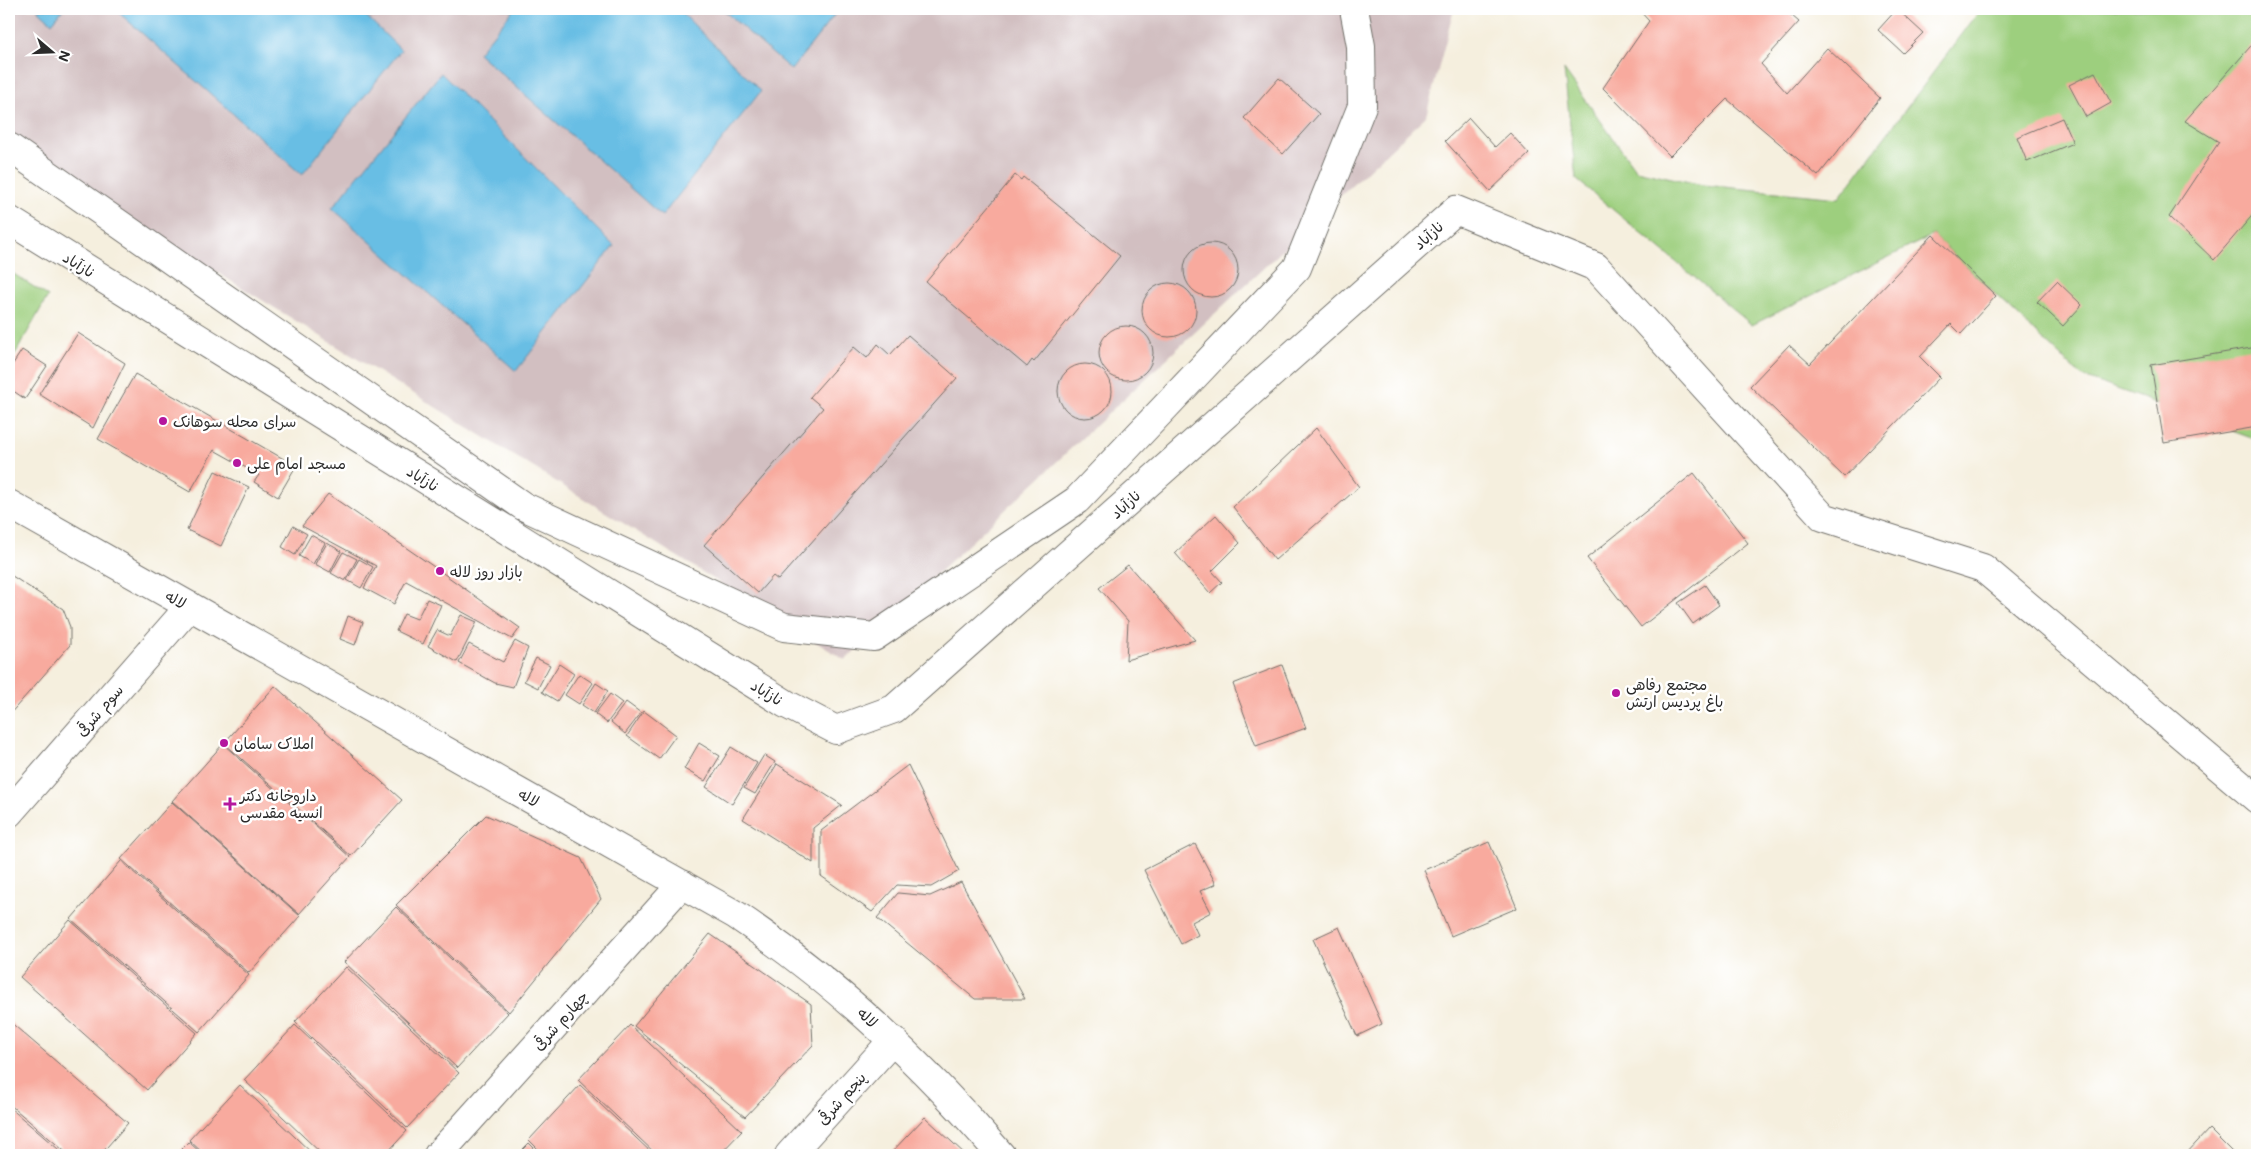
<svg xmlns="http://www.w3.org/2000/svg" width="2266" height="1164" viewBox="0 0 2266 1164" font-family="Mali,'Playpen Sans Arabic',sans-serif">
  <rect width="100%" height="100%" fill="#fff"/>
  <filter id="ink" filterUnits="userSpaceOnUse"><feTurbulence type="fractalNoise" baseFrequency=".02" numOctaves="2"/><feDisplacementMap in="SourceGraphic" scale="10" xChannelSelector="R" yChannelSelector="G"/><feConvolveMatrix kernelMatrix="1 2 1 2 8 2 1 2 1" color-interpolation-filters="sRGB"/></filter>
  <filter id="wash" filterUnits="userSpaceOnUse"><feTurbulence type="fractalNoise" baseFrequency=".0096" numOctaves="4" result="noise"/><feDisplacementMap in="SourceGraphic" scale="20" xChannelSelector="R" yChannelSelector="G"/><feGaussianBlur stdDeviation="1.12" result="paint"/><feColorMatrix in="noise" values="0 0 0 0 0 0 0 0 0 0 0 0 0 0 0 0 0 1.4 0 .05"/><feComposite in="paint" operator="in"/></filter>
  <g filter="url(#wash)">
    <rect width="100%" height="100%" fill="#f5efde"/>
    <path fill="#d2bfc1" d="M9 9H1454L1426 116 845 660 9 144Z"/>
    <path fill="#9dcf7e" stroke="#647d54" d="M1981 9H2257V440L2081 376 1933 235 1752 325 1576 179 1564 70 1636 170 1703 185 1839 198Z
      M9 271 48 296 9 365Z"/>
    <path fill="#67bee4" stroke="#497488" d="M37 9H63L52 23Z
      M121 9H359L401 50 302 175 118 12Z
      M514 9H678L761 91 662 216 478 53Z
      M722 9H839L791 70Z
      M441 73 614 246 516 371 332 208Z"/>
    <g id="blocks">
      <path fill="#f8aa9e" d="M1638 9H1784L1799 22 1761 64 1787 93 1827 48 1880 98 1818 176 1727 99 1670 156 1603 88 1649 21Z
        M1897 9 1923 33 1903 53 1878 30Z
        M2257 39V210L2214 260 2169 217 2219 142 2185 121Z
        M2095 72 2111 103 2086 117 2069 85Z
        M1279 78 1319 114 1283 154 1244 118Z
        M1469 118 1495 147 1510 133 1529 154 1490 191 1445 141Z
        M2062 118 2073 143 2027 162 2017 137Z
        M1015 175 1021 180 1023 177 1120 256 1034 362 1032 360 1027 367 926 282Z
        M1933 235 1996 296 1961 334 1951 324 1920 357 1940 377 1844 477 1750 386 1789 345 1810 364Z
        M1184 270a27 27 0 1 1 54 0a27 27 0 1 1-54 0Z
        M2057 281 2082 305 2063 326 2037 302Z
        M1142 310a27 27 0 1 1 54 0a27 27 0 1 1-54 0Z
        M1099 353a27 27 0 1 1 54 0a27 27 0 1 1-54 0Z
        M78 333 125 363 93 428 39 394Z
        M908 335 957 378 778 580 773 576 758 593 704 545 823 408 810 397 854 347 867 358 878 344 890 355Z
        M2257 347V427L2164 443 2151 365Z
        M22 350 47 366 25 399 9 388V370Z
        M1058 391a27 27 0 1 1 54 0a27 27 0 1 1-54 0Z
        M135 374 296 466 278 497 254 482 259 475 214 450 190 492 98 439Z
        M1316 428 1359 487 1275 560 1233 507Z
        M215 471 249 487 221 546 187 530Z
        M1694 473 1748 543 1641 627 1587 558Z
        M328 494 440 571 520 628 512 639 406 581 394 604 364 588 376 566 302 526Z
        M1216 515 1240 543 1212 571 1222 582 1210 593 1175 553Z
        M293 526 307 534 295 555 282 547Z
        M311 535 325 543 313 564 299 556Z
        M327 543 341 551 330 572 315 564Z
        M343 552 357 559 345 581 331 573Z
        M359 559 373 567 361 588 347 580Z
        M1128 565 1195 640 1126 660 1128 621 1099 588Z
        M9 574 63 609 70 627V645L9 715Z
        M1705 585 1719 605 1693 624 1678 603Z
        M427 599 441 605 423 644 396 631 404 614 417 619Z
        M461 615 477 622 457 662 428 646 437 630 450 636Z
        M348 616 363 622 355 645 340 639Z
        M515 641 528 648 513 687 495 683 459 663 469 644 503 662Z
        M536 658 550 665 538 688 524 681Z
        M559 664 574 674 557 701 542 692Z
        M1282 665 1306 728 1256 746 1233 684Z
        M579 674 593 683 579 704 565 695Z
        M596 683 608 691 594 713 582 705Z
        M275 686 402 800 351 856 224 743Z
        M610 694 622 703 607 723 595 714Z
        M626 702 641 713 625 734 611 722Z
        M644 711 676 735 659 759 627 736Z
        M699 743 720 756 705 781 684 769Z
        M223 744 350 857 299 914 172 801Z
        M731 747 757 763 732 804 706 787Z
        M764 755 775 762 755 794 744 788Z
        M777 764 842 805 813 828V863L743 819Z
        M908 765 959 871 931 887 897 885 872 912 821 876V831Z
        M172 802 300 916 249 973 121 859Z
        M486 815 581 858 601 899 509 1012 396 905Z
        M1489 842 1517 908 1451 936 1424 870Z
        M1195 844 1216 884 1200 891 1211 912 1192 922 1198 935 1181 944 1144 870Z
        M121 861 249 975 199 1032 71 919Z
        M961 882 1025 999H975L877 918 898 893 930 896Z
        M396 907 508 1013 457 1068 344 962Z
        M70 920 197 1033 147 1090 20 977Z
        M1339 927 1382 1024 1357 1036 1313 939Z
        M710 934 811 1004 813 1045 745 1117 634 1026Z
        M346 967 459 1073 407 1128 295 1022Z
        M9 1021 128 1123 100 1155H69L9 1104Z
        M295 1025 407 1131 385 1155H323L244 1080Z
        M630 1025 742 1131 719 1155H657L578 1080Z
        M240 1085 314 1155H205L189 1140Z
        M580 1085 654 1155H544L529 1140Z
        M9 1107 65 1155H9Z
        M925 1117 966 1155H889Z
        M2209 1129 2235 1155H2185Z
        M189 1142 203 1155H176Z
        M529 1143 541 1155H517Z"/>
    </g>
  </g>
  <g filter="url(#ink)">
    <use href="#blocks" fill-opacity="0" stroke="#72706a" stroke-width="1"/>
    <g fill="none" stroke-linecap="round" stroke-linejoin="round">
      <g stroke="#72706a" stroke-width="30">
        <path id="minor" d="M9 147 523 506 784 627 874 637 1077 500 1297 268 1362 106 1361 46 1354 9
          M9 220 786 704 836 730 894 709 1456 210 1596 267 1823 517 1983 568 2257 799
          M9 504 736 915C836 982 923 1064 1001 1155
          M9 813 190 606
          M438 1155 682 884
          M789 1155 893 1040"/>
      </g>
      <use href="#minor" stroke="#fff" stroke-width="28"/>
    </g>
  </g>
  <g fill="#b5179e" stroke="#fff" stroke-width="2">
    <circle cx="163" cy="421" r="5"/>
    <circle cx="237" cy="463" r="5"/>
    <circle cx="440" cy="571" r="5"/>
    <circle cx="1616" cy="693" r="5"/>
    <circle cx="224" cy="743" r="5"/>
    <path d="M227.5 796.5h5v5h5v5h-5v5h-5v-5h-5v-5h5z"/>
  </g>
  <g text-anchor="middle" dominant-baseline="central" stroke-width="5" stroke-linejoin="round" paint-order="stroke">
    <g font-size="15" fill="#2b2b2b" stroke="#fff">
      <text transform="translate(1428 235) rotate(-42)">نازآباد</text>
      <text transform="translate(79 264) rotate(32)">نازآباد</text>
      <text transform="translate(423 478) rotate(32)">نازآباد</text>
      <text transform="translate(1125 504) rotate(-42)">نازآباد</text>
      <text transform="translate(176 599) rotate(29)">لاله</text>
      <text transform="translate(767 692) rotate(32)">نازآباد</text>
      <text transform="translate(99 710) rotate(-49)">سوم شرقی</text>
      <text transform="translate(529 797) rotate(29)">لاله</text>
      <text transform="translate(868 1017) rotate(43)">لاله</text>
      <text transform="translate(560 1020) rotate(-48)">چهارم شرقی</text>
      <text transform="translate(841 1098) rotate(-48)">پنجم شرقی</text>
    </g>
    <g font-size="15" fill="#2b2b2b" stroke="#fff" text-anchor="start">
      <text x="173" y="421">سرای محله سوهانک</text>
      <text x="247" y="463">مسجد امام علی</text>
      <text x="450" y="571">بازار روز لاله</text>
      <text x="1626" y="684">مجتمع رفاهی<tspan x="1626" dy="17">باغ پردیس ارتش</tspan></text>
      <text x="234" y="743">املاک سامان</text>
      <text x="240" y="795">داروخانه دکتر<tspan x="240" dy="17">انسیه مقدسی</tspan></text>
    </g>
  </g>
  <rect width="2266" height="1164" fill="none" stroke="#fff" stroke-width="30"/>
  <g transform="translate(52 52) rotate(109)" stroke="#ffffff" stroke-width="4" paint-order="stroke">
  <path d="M0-4L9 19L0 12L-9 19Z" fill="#2b2b2b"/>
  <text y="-8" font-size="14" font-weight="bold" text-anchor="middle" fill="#2b2b2b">N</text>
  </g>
</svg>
